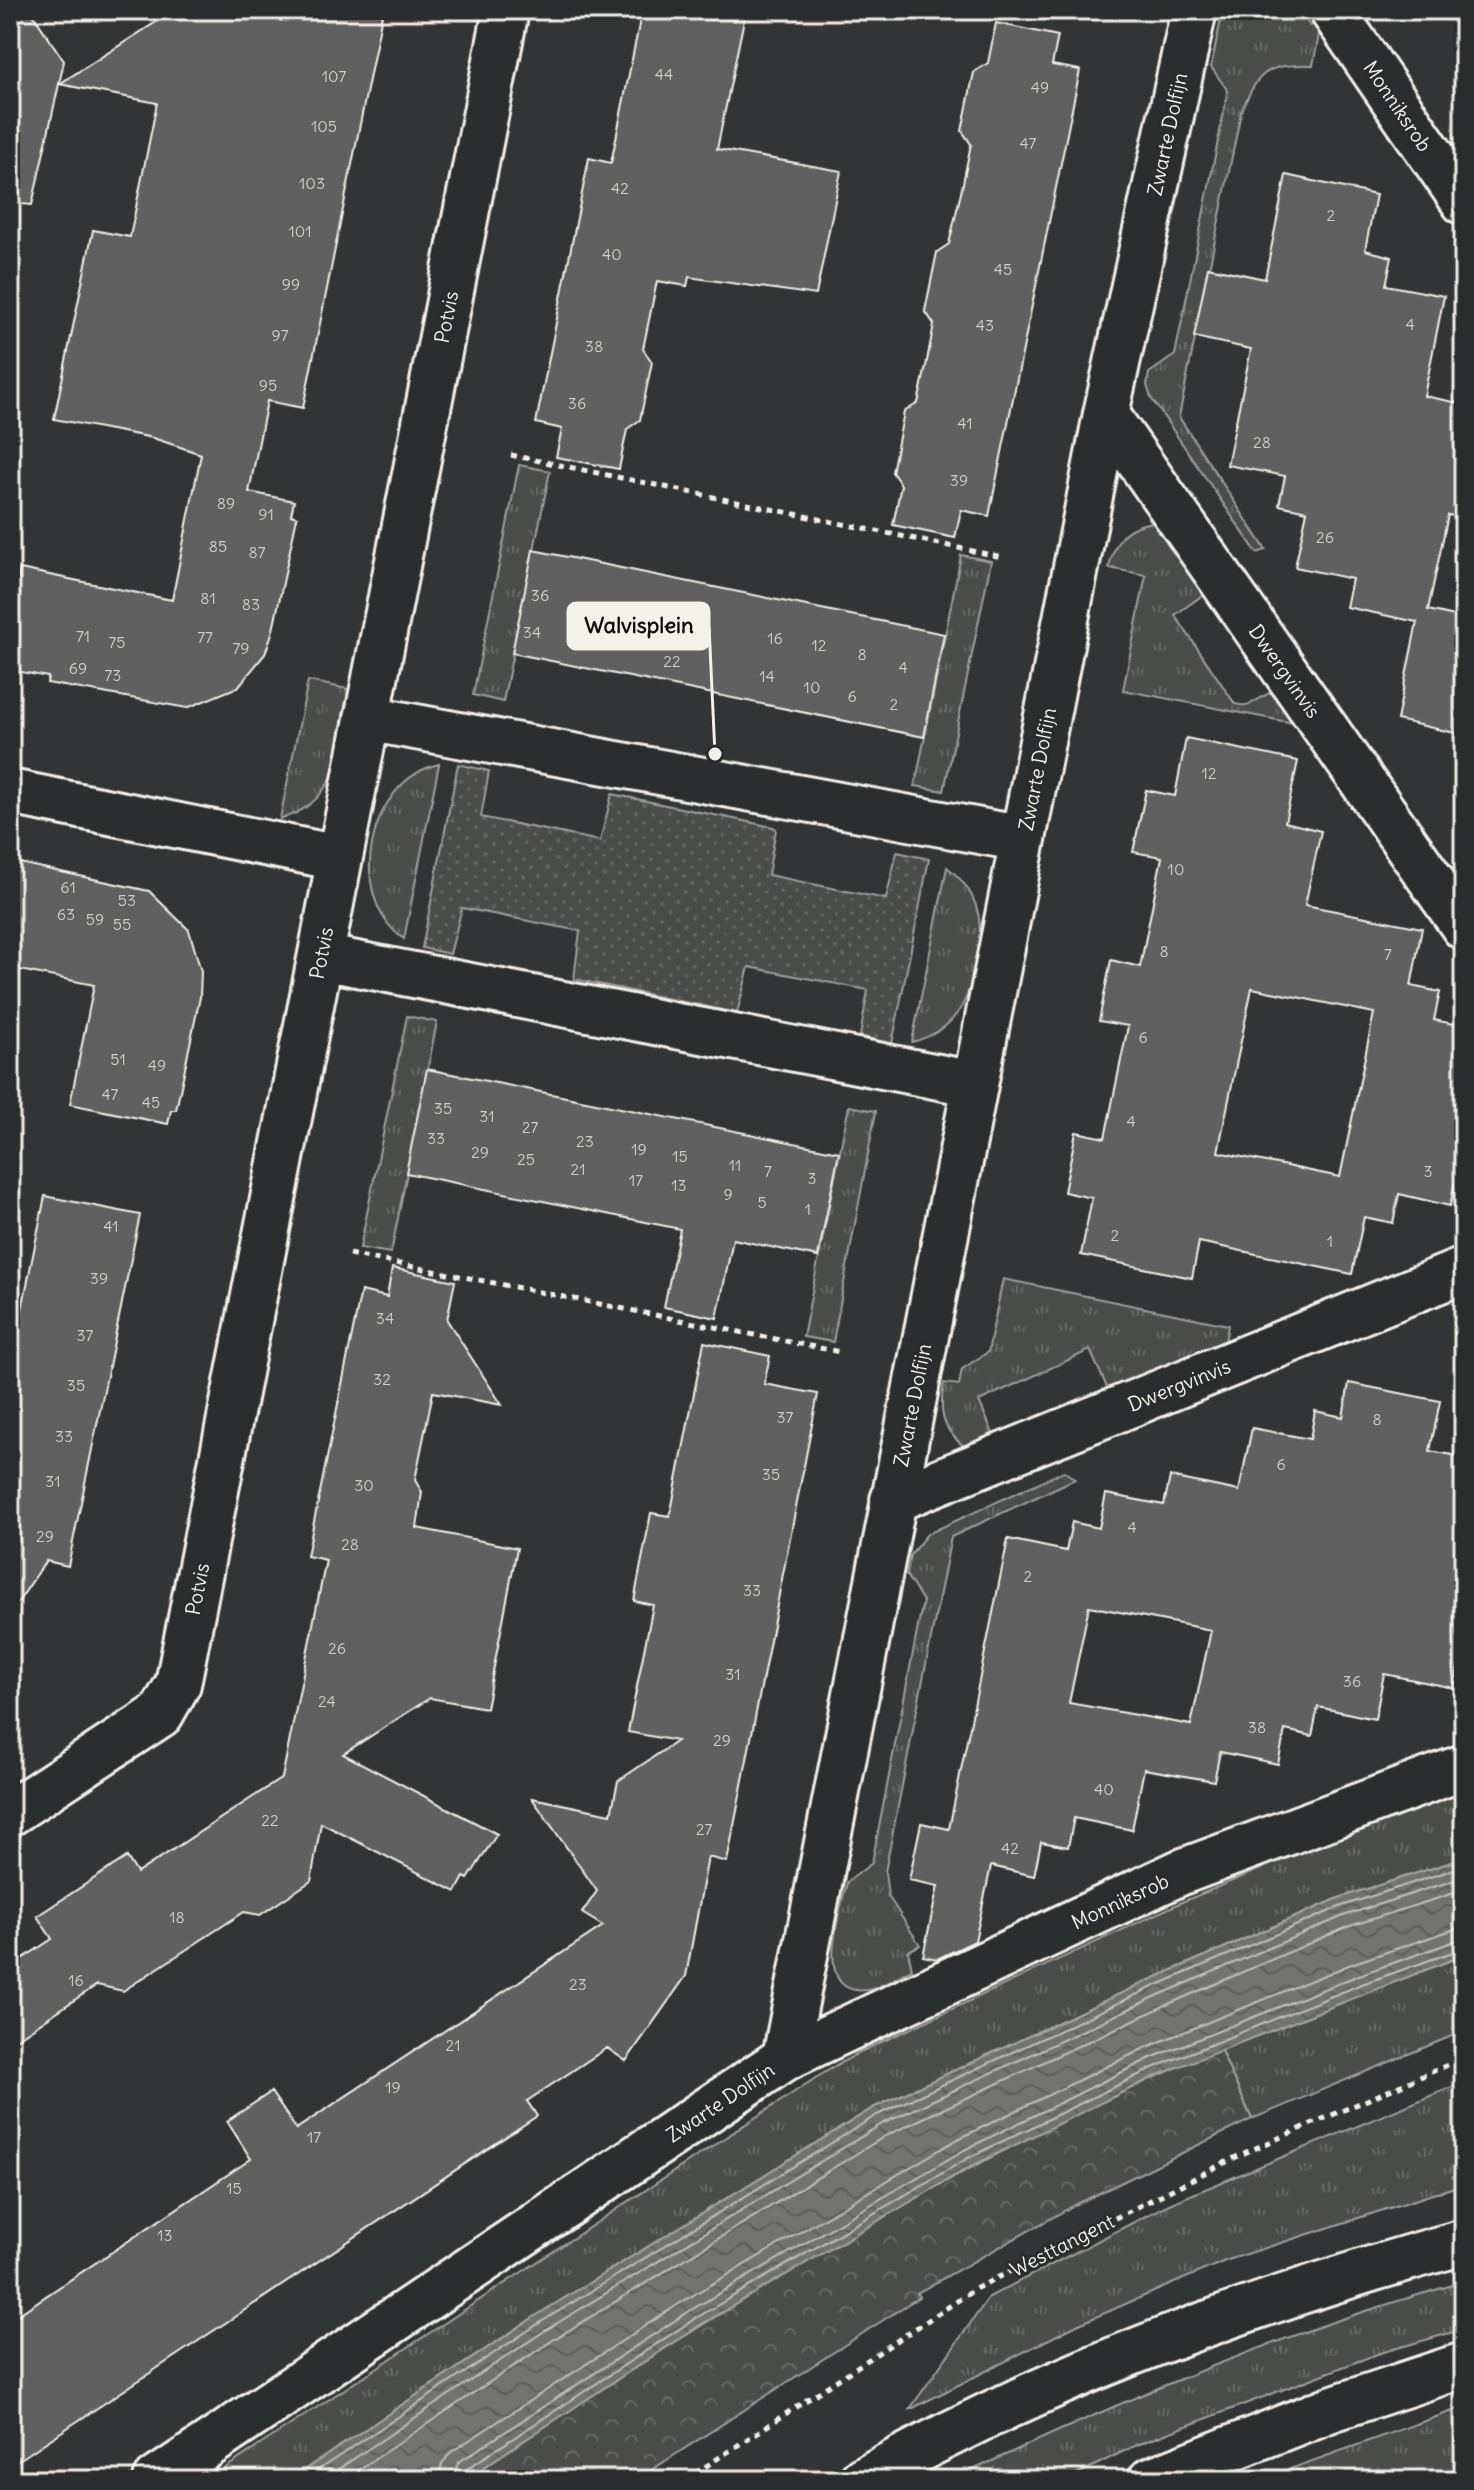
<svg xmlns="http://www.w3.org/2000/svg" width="1474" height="2490" viewBox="0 0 1474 2490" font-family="Delius,sans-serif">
  <defs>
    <pattern id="grass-tufts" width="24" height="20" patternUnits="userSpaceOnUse" patternTransform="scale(2)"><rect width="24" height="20" fill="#4b4d4c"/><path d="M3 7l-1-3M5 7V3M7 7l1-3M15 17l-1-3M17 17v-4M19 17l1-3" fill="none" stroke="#666766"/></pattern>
    <pattern id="forest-crowns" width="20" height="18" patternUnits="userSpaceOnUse" patternTransform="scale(2)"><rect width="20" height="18" fill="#4b4d4c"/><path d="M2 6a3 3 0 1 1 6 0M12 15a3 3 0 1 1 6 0" fill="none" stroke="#666766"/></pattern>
    <pattern id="park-dots" width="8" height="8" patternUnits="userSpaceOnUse" patternTransform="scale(2)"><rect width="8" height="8" fill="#4b4d4c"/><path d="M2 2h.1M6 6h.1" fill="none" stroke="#666766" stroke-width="1.8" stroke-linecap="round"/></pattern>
    <pattern id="water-waves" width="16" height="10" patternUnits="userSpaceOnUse" patternTransform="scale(2)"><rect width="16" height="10" fill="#727370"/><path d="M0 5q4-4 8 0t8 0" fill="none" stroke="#5e5e5b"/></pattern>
  </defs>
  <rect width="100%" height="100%" fill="#323535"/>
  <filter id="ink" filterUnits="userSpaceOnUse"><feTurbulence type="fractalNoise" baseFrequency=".0125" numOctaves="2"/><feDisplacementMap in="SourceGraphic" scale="16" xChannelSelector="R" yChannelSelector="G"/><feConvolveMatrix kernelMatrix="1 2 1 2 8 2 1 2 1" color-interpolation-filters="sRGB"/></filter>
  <g filter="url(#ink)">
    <path fill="url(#grass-tufts)" stroke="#a09f9a" stroke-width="2" d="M1223 10H1299L1310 26 1318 21 1321 25 1313 65C1267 64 1259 70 1241 112L1179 417 1266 550 1257 553 1151 398 1147 385 1149 373 1175 355 1228 91 1211 67Z
      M519 465 550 471 503 702 473 695Z
      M1154 522 1164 524 1214 587 1175 615 1235 704 1247 706 1281 686 1308 726 1123 690 1146 575 1109 568C1115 539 1124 526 1154 522Z
      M961 555 991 561 944 791 915 786Z
      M308 681 353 690C342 743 341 803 280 819Z
      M439 764 404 939C344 897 368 780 439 764Z
      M947 867C980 893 984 922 977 961 969 1002 955 1031 912 1042Z
      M407 1016 437 1022 391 1253 360 1248Z
      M849 1106 876 1111 833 1342 803 1337Z
      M1003 1279 1228 1325 1225 1342 1110 1394 1090 1350 979 1401 997 1443 965 1447C941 1429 939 1412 944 1383L959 1385 962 1369 988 1352Z
      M1064 1471 1075 1479 951 1537 885 1872 888 1896 920 1945 908 1951 912 1969C899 1975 882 1988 867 1990 810 1997 841 1909 847 1882L872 1863 923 1601 906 1575 910 1555 927 1534Z
      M1464 1790V1858L1339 1898 1152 1979 873 2108 537 2315 289 2480H207L817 2077 860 2052 1182 1902 1368 1824Z
      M1464 1955V2031L1252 2119 1220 2049Z
      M1464 2082V2184L1225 2261 1077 2325 909 2410 989 2297 1169 2204Z
      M1464 2282V2329L1380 2353 1136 2445 1066 2480H951C1118 2402 1286 2330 1464 2282Z
      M1464 2407V2480H1259Z"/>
    <path fill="url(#forest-crowns)" stroke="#a09f9a" stroke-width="2" d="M1220 2049 1252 2119 1075 2205 917 2293 919 2297 636 2480H464C706 2319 951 2161 1220 2049Z"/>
    <path fill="url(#park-dots)" stroke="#a09f9a" stroke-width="2" d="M458 764 489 771 481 817 600 841 612 794 773 827 776 829 768 875 886 899 897 852 929 859 892 1044 860 1036 868 990 749 967 737 1013 574 979 580 931 462 908 450 954 422 948Z"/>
    <path fill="url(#water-waves)" stroke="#a6a5a0" stroke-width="2" d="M1464 1858V1955L1158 2075 972 2166 700 2325 464 2480H289L537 2315 873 2108 1152 1979 1339 1898Z"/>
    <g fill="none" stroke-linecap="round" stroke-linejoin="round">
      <path stroke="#c0bfb8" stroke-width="2" d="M303 2480 541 2322 877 2115 1155 1986 1342 1906 1464 1866
        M322 2480 546 2330 882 2124 1159 1995 1346 1915 1464 1877
        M343 2480 553 2340 887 2135 1164 2006 1350 1926 1464 1890
        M438 2480 442 2464 451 2452 685 2300 958 2139 1147 2047 1354 1963 1464 1926
        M451 2480 459 2462 691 2310 964 2150 1151 2058 1359 1975 1464 1938
        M461 2480 465 2470 696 2318 968 2158 1155 2067 1362 1984 1464 1948"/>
    </g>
    <path fill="#5f605f" stroke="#f4f1e8" stroke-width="2" fill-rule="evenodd" d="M10 10H30L64 61 59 84 175 10H383L303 408 267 401 249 492 294 501 291 515 297 517 273 630 265 654 238 687 187 708 47 683 48 677 10 670V621L20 569 172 600 201 454 153 438 54 419 93 230 130 237 157 103 59 84 32 205 10 203Z
      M642 10H746L717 149 841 171 816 295 689 277 687 286 657 281 643 349 652 362 640 420 627 429 619 469 556 457 562 429 536 423 589 158 611 163Z
      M996 23 1058 36 1052 65 1080 70 989 516 961 510 955 538 893 525 901 485 892 472 904 412 918 403 926 366 934 324 925 311 937 252 949 244 962 188 971 144 962 131 974 72 988 63Z
      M1286 175 1376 195 1365 250 1392 257 1386 285 1444 296 1424 396 1464 404V518L1448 515 1428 610 1464 618V735L1397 720 1417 622 1346 607 1352 579 1295 567 1307 511 1279 505 1285 476 1227 465 1251 349 1194 337 1208 267 1265 279Z
      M533 550 944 634 924 737 512 653Z
      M1186 738 1298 761 1285 822 1321 831 1305 905 1422 928 1411 986 1440 992 1434 1020 1464 1026V1138L1450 1206 1399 1194 1393 1223 1364 1217 1352 1274 1199 1242 1192 1278 1081 1255 1092 1198 1064 1192 1076 1132 1105 1138 1128 1026 1099 1021 1111 960 1140 967 1162 857 1133 852 1146 790 1175 796ZM1252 988 1374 1013 1340 1177 1218 1152Z
      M10 861 149 891 189 930 201 971 200 997 176 1110H171L168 1124 70 1104 94 985 10 968Z
      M427 1069 839 1152 818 1257 733 1239 717 1318 664 1307 680 1229 406 1173Z
      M45 1196 140 1215 68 1566 46 1561 10 1614V1317L20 1319Z
      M392 1268 455 1281 447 1320 502 1405 433 1392 415 1480 422 1492 417 1528 517 1548 486 1708 430 1698 343 1754 497 1834 468 1879 464 1877 456 1892 321 1823 311 1881 260 1915 244 1912 123 1991 97 1985 10 2043V1967L52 1939 37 1916 127 1857 137 1873 282 1778 326 1560 307 1556 361 1291 387 1297Z
      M704 1342 770 1356 764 1384 818 1394 727 1862 708 1857 686 1976 626 2061 607 2048 527 2101 537 2116 10 2466V2320L251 2159 227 2121 271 2092 296 2129 603 1926 582 1913 597 1891 532 1798 611 1814 618 1781 677 1741 628 1732 653 1605 634 1601 651 1513 670 1516Z
      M1349 1383 1440 1401 1430 1451 1464 1457V1636L1454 1688 1384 1674 1375 1719 1318 1707 1312 1736 1285 1730 1278 1764 1220 1752 1214 1781 1144 1769 1132 1830 1074 1818 1068 1847 1041 1842 1034 1876 991 1866 975 1941 937 1959 923 1956 938 1886 909 1880 921 1823 949 1829 1008 1539 1066 1551 1072 1522 1099 1528 1106 1494 1164 1505 1170 1477 1239 1491 1252 1428 1310 1439 1315 1411 1343 1417ZM1089 1606 1211 1630 1191 1725 1069 1703Z"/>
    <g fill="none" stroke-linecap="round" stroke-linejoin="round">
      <g stroke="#f4f1e8" stroke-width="50">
        <path id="minor" d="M1332 10 1464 202
          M1106 414 1464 927
          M367 718 1023 839
          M10 792 339 858
          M321 957 975 1084
          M893 1500 1464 1270
          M10 1813 161 1714 178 1684 506 10
          M785 2058 1181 1872 1464 1767
          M156 2480 785 2058 1106 414 1194 10"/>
      </g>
      <g stroke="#f4f1e8" stroke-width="50">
        <path id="major" d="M862 2480C1050 2375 1257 2299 1464 2242
          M1151 2480 1331 2409 1464 2365"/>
      </g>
      <path stroke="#f4f1e8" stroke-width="5" stroke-dasharray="6 6" stroke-linecap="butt" d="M511 455 1002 557
        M349 1254 840 1352
        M685 2480 977 2288 1242 2154 1464 2058"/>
      <use href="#minor" stroke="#2a2d2e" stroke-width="44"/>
      <use href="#major" stroke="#2a2d2e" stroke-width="44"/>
    </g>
  </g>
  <g text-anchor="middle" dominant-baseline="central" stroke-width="6" stroke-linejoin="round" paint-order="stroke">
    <g font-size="16" fill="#cfcdc6">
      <text x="664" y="74">44</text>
      <text x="334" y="76">107</text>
      <text x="1040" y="87">49</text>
      <text x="324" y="126">105</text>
      <text x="1028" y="143">47</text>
      <text x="312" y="183">103</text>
      <text x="620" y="188">42</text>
      <text x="1331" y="215">2</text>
      <text x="300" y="231">101</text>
      <text x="612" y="254">40</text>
      <text x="1003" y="269">45</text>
      <text x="291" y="284">99</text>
      <text x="1410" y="324">4</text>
      <text x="985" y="325">43</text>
      <text x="280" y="335">97</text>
      <text x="594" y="346">38</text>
      <text x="268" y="385">95</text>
      <text x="577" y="403">36</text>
      <text x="965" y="423">41</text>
      <text x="1262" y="442">28</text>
      <text x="959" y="480">39</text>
      <text x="226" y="503">89</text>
      <text x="266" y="514">91</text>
      <text x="1325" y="537">26</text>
      <text x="218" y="546">85</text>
      <text x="257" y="552">87</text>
      <text x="540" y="595">36</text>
      <text x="208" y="598">81</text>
      <text x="251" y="604">83</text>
      <text x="532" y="632">34</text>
      <text x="83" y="636">71</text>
      <text x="205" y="637">77</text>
      <text x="775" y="638">16</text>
      <text x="117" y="642">75</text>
      <text x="819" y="645">12</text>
      <text x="241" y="648">79</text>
      <text x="862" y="654">8</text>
      <text x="672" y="661">22</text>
      <text x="903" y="667">4</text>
      <text x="78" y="668">69</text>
      <text x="113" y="675">73</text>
      <text x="767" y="676">14</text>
      <text x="812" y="687">10</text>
      <text x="852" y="696">6</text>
      <text x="894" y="704">2</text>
      <text x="1209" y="773">12</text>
      <text x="1176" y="869">10</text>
      <text x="68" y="887">61</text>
      <text x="127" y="900">53</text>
      <text x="66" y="914">63</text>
      <text x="95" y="919">59</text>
      <text x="122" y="924">55</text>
      <text x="1164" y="951">8</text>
      <text x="1388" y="954">7</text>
      <text x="1143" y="1037">6</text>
      <text x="118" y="1059">51</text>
      <text x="157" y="1065">49</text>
      <text x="110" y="1094">47</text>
      <text x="151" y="1102">45</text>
      <text x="443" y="1108">35</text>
      <text x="487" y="1116">31</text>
      <text x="1131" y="1121">4</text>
      <text x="530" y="1127">27</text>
      <text x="436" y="1138">33</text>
      <text x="585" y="1141">23</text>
      <text x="639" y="1149">19</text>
      <text x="480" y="1152">29</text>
      <text x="680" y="1156">15</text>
      <text x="526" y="1159">25</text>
      <text x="735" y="1165">11</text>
      <text x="578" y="1169">21</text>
      <text x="768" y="1171">7</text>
      <text x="1428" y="1171">3</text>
      <text x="812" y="1178">3</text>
      <text x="636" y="1180">17</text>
      <text x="679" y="1185">13</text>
      <text x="728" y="1194">9</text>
      <text x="762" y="1202">5</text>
      <text x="808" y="1209">1</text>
      <text x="111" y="1226">41</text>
      <text x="1115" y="1235">2</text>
      <text x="1330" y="1241">1</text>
      <text x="99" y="1278">39</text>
      <text x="385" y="1318">34</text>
      <text x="85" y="1335">37</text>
      <text x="382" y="1379">32</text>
      <text x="76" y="1385">35</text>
      <text x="785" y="1417">37</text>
      <text x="1377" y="1419">8</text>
      <text x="64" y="1436">33</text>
      <text x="1281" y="1464">6</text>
      <text x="771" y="1474">35</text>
      <text x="53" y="1481">31</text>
      <text x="364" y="1485">30</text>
      <text x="1132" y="1527">4</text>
      <text x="45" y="1536">29</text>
      <text x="350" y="1544">28</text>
      <text x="1028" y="1576">2</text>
      <text x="752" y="1590">33</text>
      <text x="337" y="1648">26</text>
      <text x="733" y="1674">31</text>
      <text x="1352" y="1681">36</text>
      <text x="327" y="1701">24</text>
      <text x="1257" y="1727">38</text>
      <text x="722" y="1740">29</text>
      <text x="1104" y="1789">40</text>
      <text x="270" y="1820">22</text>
      <text x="704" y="1829">27</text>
      <text x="1010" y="1848">42</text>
      <text x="177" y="1917">18</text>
      <text x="76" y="1980">16</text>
      <text x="578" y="1984">23</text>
      <text x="453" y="2045">21</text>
      <text x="393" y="2087">19</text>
      <text x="314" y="2137">17</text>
      <text x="234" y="2188">15</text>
      <text x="165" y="2235">13</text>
    </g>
    <g font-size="20" fill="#f4f1e8" stroke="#2a2d2e">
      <text transform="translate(1398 106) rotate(56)">Monniksrob</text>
      <text transform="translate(1167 134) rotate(-78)">Zwarte Dolfijn</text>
      <text transform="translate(446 317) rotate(-79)">Potvis</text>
      <text transform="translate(1285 671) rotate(55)">Dwergvinvis</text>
      <text transform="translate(1037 769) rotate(-79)">Zwarte Dolfijn</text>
      <text transform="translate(321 953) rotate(-79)">Potvis</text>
      <text transform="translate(1179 1385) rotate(-22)">Dwergvinvis</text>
      <text transform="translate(912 1405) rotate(-79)">Zwarte Dolfijn</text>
      <text transform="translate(197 1589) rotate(-79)">Potvis</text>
      <text transform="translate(1120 1901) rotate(-25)">Monniksrob</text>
      <text transform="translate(720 2102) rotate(-34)">Zwarte Dolfijn</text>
      <text transform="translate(1062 2245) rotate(-27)">Westtangent</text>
    </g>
  </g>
  <path fill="none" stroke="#f4f1e8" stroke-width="3" d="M715 754L709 626"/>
  <circle fill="#f4f1e8" stroke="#2a2d2e" stroke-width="3" cx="715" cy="754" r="8"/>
  <rect fill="#f4f1e8" stroke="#f4f1e8" stroke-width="3" x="568" y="603" width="141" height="46" rx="8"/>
  <g font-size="22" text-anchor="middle" font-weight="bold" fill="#111">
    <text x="639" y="633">Walvisplein</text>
  </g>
  <rect width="1474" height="2490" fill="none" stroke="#2a2d2e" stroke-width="40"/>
  <rect x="20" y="20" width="1434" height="2450" fill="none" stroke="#f4f1e8" stroke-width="3" filter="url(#ink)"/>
</svg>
